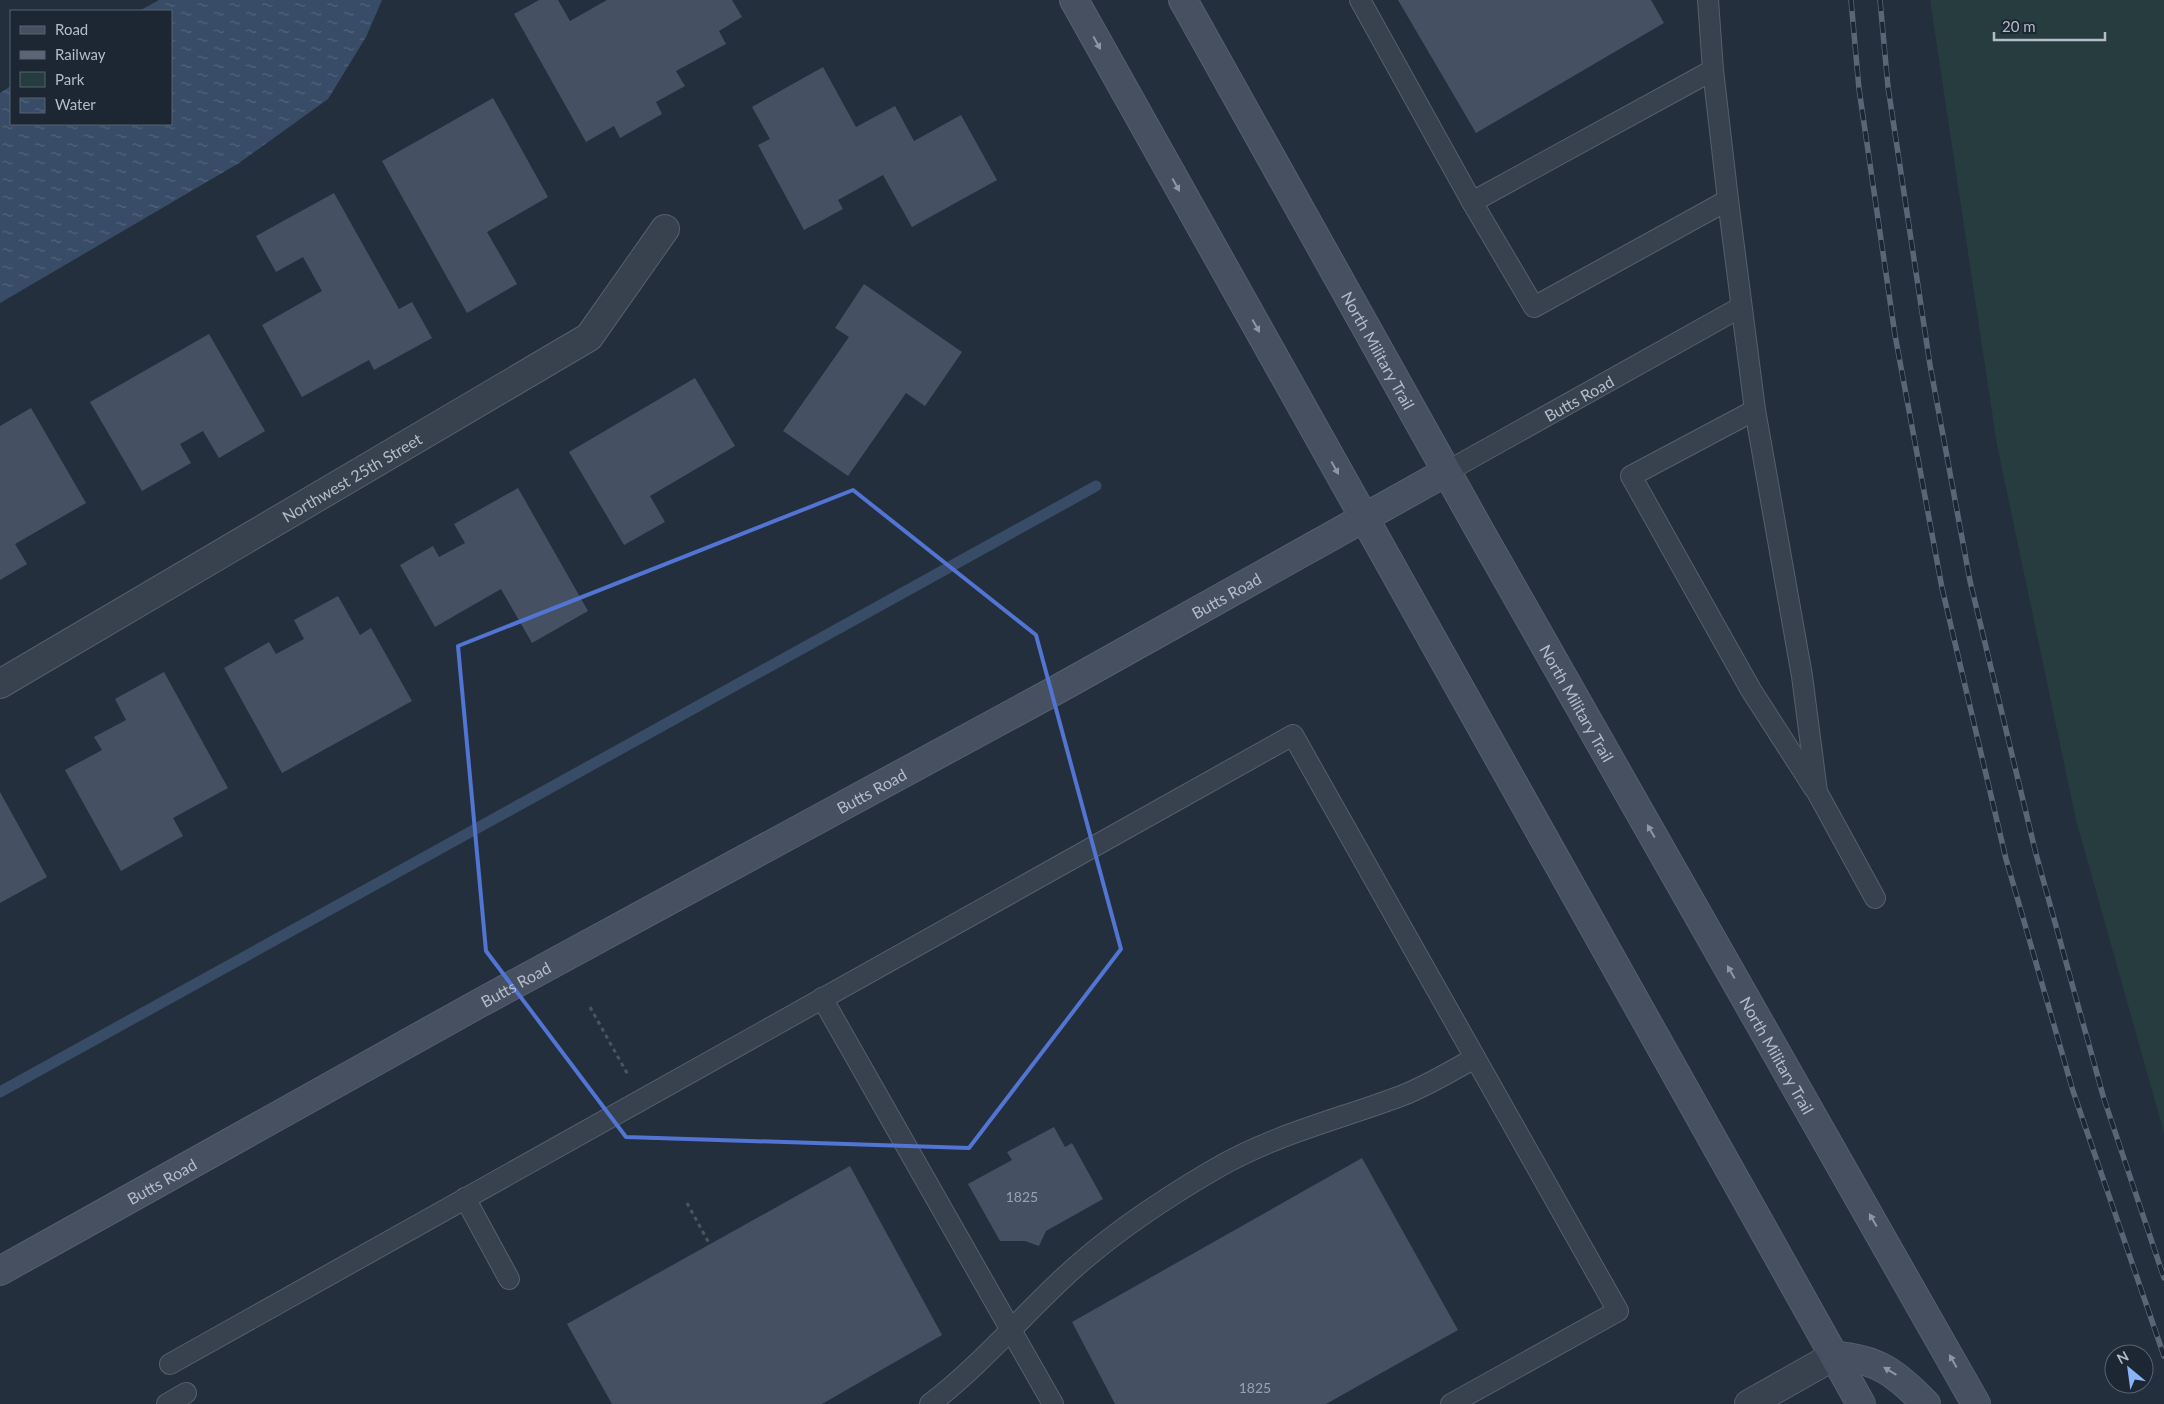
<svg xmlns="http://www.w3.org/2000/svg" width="2164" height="1404" viewBox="0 0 2164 1404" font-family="Lato,sans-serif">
  <defs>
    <pattern id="water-ripples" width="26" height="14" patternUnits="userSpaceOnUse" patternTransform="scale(1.25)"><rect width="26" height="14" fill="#394c67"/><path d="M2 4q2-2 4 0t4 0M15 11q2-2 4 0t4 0" fill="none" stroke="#53647b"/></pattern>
  </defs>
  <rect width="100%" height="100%" fill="#242f3e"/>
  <path fill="#263c3f" d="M1930 0H2164V1133L2076 820 1997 445Z"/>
  <path fill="url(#water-ripples)" d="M159 0H382L366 37 328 99 239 163 0 303V93L11 86V124H171V11H139Z"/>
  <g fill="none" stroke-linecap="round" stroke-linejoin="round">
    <path stroke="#394c67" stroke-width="11" d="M0 1092 1096 486"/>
  </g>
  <path fill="#455162" d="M539 0H558L570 21 607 0H732L742 17 719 31 726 44 676 71 685 86 656 102 662 114 620 138 614 126 586 142 514 14Z
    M1398 0H1651L1664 23 1476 133Z
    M823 67 856 127 895 106 914 141 961 115 997 180 912 227 883 175 838 200 843 209 804 230 758 145 770 139 752 107Z
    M493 98 548 197 487 232 517 284 467 313 382 161Z
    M334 193 399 309 412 302 432 338 374 370 369 360 302 397 262 325 322 291 303 257 276 272 256 236Z
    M864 284 962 352 925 406 906 393 848 476 783 431 849 337 835 328Z
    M209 334 265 431 219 458 203 431 180 444 191 463 142 491 90 402Z
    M695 378 735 446 650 496 665 522 624 545 569 452Z
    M31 408 86 503 15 544 27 564 0 580V426Z
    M518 488 588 611 532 643 501 589 435 627 400 565 433 546 439 557 465 543 454 524Z
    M338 596 360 635 371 628 412 701 282 773 224 668 269 642 276 654 304 639 294 620Z
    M164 672 228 788 173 818 183 836 121 871 65 770 102 750 94 737 126 720 115 699Z
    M0 792 47 877 0 903Z
    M1054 1127 1065 1147 1072 1143 1103 1199 1046 1231 1039 1246 1025 1241H1000L968 1184 1012 1160 1007 1152Z
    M1362 1158 1458 1330 1326 1404H1115L1072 1322Z
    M850 1166 942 1335 822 1404H612L567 1324Z"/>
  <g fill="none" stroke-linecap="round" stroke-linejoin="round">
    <g stroke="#565f6c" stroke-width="22">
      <g id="lane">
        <path d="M1360 0 1472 202 1713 70 1708 0"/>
        <path d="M1728 200 1755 410 1802 676 1817 792 1875 898"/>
        <path d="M1472 202 1534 307 1728 200 1713 70"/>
        <path d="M1755 410 1631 476 1751 690 1814 788"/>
        <path id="s1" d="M1446 472 1741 307"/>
        <path d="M822 998 1053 1404"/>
        <path d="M465 1198 509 1279"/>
        <path d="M170 1364 1293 735 1618 1311 1451 1404"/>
        <path d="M167 1404 186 1393"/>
        <path d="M930 1404C977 1368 1016 1323 1059 1282 1105 1238 1160 1201 1215 1169 1275 1134 1337 1120 1401 1096 1427 1086 1451 1071 1475 1058"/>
      </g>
    </g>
    <g stroke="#565f6c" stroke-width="30">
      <g id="street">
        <path id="s2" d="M0 684 589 337 665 229"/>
        <path d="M1749 1404 1834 1356"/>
      </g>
    </g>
    <g stroke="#565f6c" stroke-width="30">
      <g id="secondary">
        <path d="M1074 0 1861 1404"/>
        <path id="s3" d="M1183 0 1481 533 1976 1404"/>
        <path id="s4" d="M0 1271 478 1004 1058 689 1446 472"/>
        <path d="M1834 1356C1877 1358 1897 1374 1926 1404"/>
      </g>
    </g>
    <path stroke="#44595c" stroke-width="3" stroke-dasharray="4 4" stroke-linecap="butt" d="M590 1007 628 1075
      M687 1203 710 1245"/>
    <use href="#lane" stroke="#38414e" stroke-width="20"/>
    <use href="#street" stroke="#38414e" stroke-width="28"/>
    <use href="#secondary" stroke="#465061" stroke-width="28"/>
    <g stroke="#5a6575" stroke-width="5.5">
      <path id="rail" d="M1851 0 1859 89 1895 335 1942 588 2006 859 2073 1091 2164 1356
        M1880 0 1888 87 1930 365 1970 581 2036 854 2104 1099 2164 1278"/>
    </g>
    <use href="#rail" stroke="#1d2633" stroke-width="4" stroke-dasharray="11" stroke-linecap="butt"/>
  </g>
  <defs><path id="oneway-solid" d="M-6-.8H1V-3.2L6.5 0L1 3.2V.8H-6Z" transform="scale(1.25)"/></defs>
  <g fill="#8e96a5">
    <use href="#oneway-solid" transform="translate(1097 43) rotate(61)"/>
    <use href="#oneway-solid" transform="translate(1176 185) rotate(61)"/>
    <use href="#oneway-solid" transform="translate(1256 326) rotate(61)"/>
    <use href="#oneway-solid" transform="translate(1335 468) rotate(61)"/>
    <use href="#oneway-solid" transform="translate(1651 831) rotate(-120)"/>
    <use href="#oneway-solid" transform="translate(1731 972) rotate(-120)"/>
    <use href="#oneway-solid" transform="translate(1873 1220) rotate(-120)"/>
    <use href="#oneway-solid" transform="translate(1953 1361) rotate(-119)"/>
    <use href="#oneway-solid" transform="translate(1890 1371) rotate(-149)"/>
  </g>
  <path fill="none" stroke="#5274d3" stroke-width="4" stroke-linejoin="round" d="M853 490 1036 635 1121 949 969 1148 626 1137 486 951 458 646Z"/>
  <g text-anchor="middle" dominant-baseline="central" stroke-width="5" stroke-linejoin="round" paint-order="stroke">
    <g font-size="14" fill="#98a1af">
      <text x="1022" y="1196">1825</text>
      <text x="1255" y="1387">1825</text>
    </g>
    <g font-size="16" fill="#b4bcc9" stroke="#1d2633">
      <text stroke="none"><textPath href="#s3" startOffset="401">North Military Trail</textPath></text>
      <text stroke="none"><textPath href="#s1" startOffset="152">Butts Road</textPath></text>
      <text stroke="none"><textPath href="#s2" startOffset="408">Northwest 25th Street</textPath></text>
      <text stroke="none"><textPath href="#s4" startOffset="1400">Butts Road</textPath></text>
      <text stroke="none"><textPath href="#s3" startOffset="806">North Military Trail</textPath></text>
      <text stroke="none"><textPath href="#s4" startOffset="995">Butts Road</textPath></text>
      <text stroke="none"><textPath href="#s4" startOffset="590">Butts Road</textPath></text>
      <text stroke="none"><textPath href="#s3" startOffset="1211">North Military Trail</textPath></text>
      <text stroke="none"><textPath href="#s4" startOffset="185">Butts Road</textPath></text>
    </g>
  </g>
  <rect x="10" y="10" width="162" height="115" fill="#1d2633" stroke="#59626f"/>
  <rect x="20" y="26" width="25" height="8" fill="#465061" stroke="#59626f"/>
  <text x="55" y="35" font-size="15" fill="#b4bcc9">Road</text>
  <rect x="20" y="51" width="25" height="8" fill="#5a6575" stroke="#59626f"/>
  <text x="55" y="60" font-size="15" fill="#b4bcc9">Railway</text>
  <rect x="20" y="72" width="25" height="15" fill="#263c3f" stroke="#59626f"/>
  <text x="55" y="85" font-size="15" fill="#b4bcc9">Park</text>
  <rect x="20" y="98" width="25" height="15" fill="url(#water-ripples)" stroke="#59626f"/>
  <text x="55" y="110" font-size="15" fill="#b4bcc9">Water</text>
  <g transform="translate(2129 1369) rotate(331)"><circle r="24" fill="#1d2633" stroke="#59626f"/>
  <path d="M0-4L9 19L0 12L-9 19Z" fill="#8ab4f8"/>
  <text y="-8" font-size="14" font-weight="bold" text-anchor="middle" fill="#b4bcc9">N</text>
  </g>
  <path d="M1994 32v8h111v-8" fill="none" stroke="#b4bcc9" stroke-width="2.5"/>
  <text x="2002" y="32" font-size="15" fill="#b4bcc9" stroke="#1d2633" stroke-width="4" paint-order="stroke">20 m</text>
</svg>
